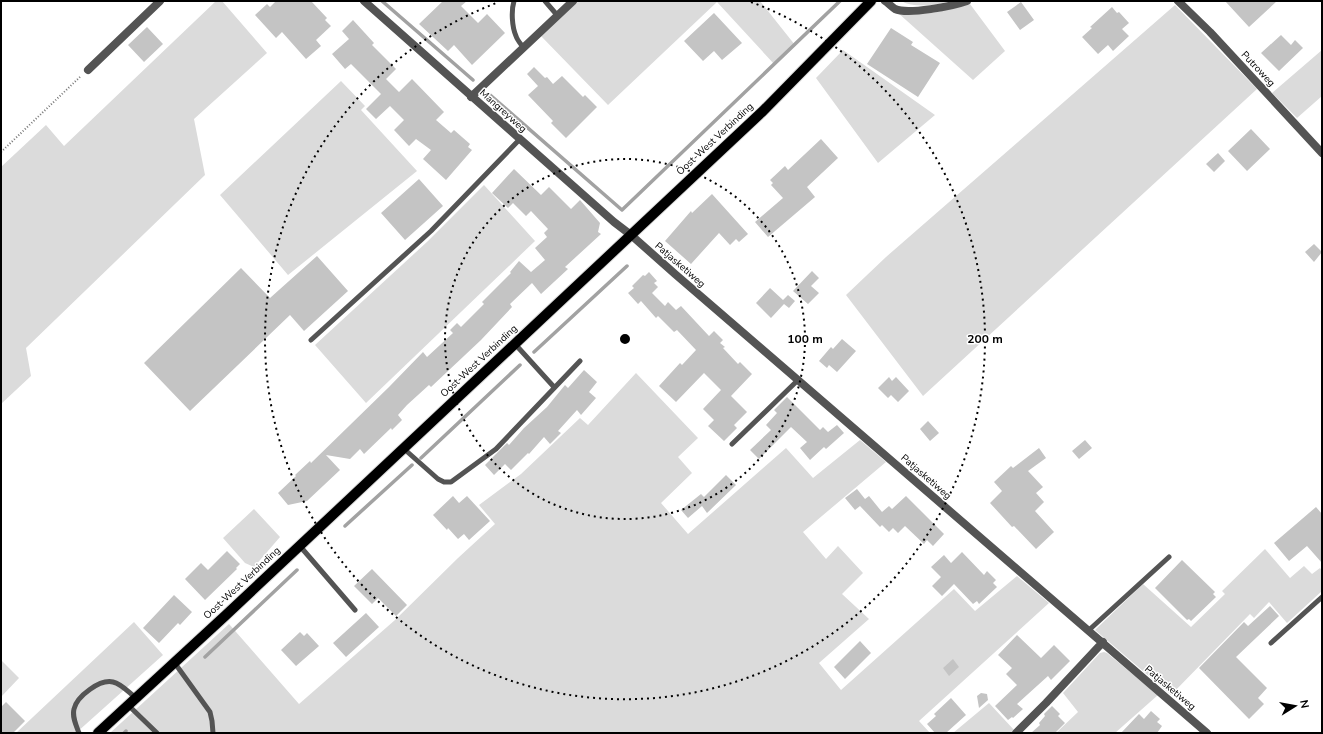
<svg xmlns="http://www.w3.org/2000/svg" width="1323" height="734" viewBox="0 0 1323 734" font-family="'Nunito Sans',sans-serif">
  <rect width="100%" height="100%" fill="#fff"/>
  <path fill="#dbdbdb" d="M216 1H222L267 53 194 119 205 175 26 348 31 376 1 404V167L46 125 64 146Z
    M576 1H760L795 45 774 64 717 2 608 105 540 35Z
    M901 1H951C935 5 916 9 901 1Z
    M970 4 1005 51 973 80 897 12 933 13Z
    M1175 5 1257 89 923 396 846 295 886 257Z
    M843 50 935 115 878 163 816 78Z
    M1322 50V96L1297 118 1272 93Z
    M341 81 365 106 361 110 417 171 288 275 220 195Z
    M484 185 535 241 366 403 315 345 428 241Z
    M636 373 698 438 678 457 692 473 661 503 688 534 786 448 813 478 860 440 886 462 803 532 826 559 838 546 863 573 842 594 869 619 819 663 841 690 954 589 975 611 1017 576 1049 603 919 721 930 733H110L229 624 299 704 395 620 458 558 495 524 479 505 521 474 580 418 588 425Z
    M254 509 280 537 254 567 245 563 223 538Z
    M1265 549 1290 578 1304 566 1312 574 1320 568 1322 571V591L1287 623 1269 602 1254 618 1250 614 1171 695 1095 630 1143 584 1191 627 1225 594 1222 591Z
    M134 622 163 655 76 733H16Z
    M1104 652 1107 653 1158 695 1115 733H1056L1078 712 1063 693 1100 653Z
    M1 660 19 678 1 697Z
    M989 703 1015 731 1013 733H953Z"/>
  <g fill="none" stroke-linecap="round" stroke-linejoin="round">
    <path stroke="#a2a2a2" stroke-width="3.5" d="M382 1 473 80
      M489 94 622 210 840 1
      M534 352 627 266
      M421 458 520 365
      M345 526 412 465
      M205 657 297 570
      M124 733 126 731"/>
  </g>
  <path fill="#c4c4c4" d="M276 1H311L327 18 325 20 331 26 316 40 321 46 306 59 282 32 276 38 255 15 267 4 270 7Z
    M443 1H467L461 6 478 23 487 14 505 33 472 65 454 45 448 51 419 24Z
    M1225 1H1277L1249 27Z
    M1021 2 1034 20 1020 30 1007 12Z
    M1112 7 1117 13 1119 12 1129 23 1122 29 1129 36 1113 51 1108 45 1098 54 1082 37 1092 28 1090 27Z
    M714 13 742 43 722 60 714 51 703 61 684 41Z
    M353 20 374 43 372 45 396 69 386 79 399 92 412 79 444 112 436 120 451 133 454 130 470 144 468 147 472 150 446 180 423 159 431 150 416 139 409 146 394 130 404 120 390 106 376 119 366 109 381 94 351 64 345 69 332 54 349 39 342 31Z
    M147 27 163 44 144 62 128 45Z
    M891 28 913 42 911 45 940 63 918 97 867 64Z
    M1281 35 1291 45 1295 40 1303 48 1279 71 1261 53Z
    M534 67 545 78 547 77 553 84 562 76 583 97 585 95 597 107 566 138 551 123 553 121 528 95 538 86 527 74Z
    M1251 129 1270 149 1247 171 1228 151Z
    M821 139 838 158 807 187 815 197 768 237 755 222 783 198 771 185 773 183 770 180 785 166 788 170Z
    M1218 153 1225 161 1214 172 1206 164Z
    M514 169 541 195 549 187 571 209 580 200 600 223 598 232 601 234 565 267 568 269 541 294 532 283 510 304 512 307 481 340 431 387 429 385 407 405 398 415 402 420 392 430 391 428 364 454 360 449 350 459 326 455 340 470 307 501 288 505 278 493 296 476 295 475 310 461 311 463 389 387 423 352 427 357 453 333 450 330 457 323 461 327 484 304 482 302 511 273 510 272 519 261 531 272 545 260 535 248 547 237 544 233 548 229 531 211 526 216 513 203 508 208 492 193Z
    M419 179 443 206 405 240 381 213Z
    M712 194 748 234 739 242 736 239 730 245 719 233 691 264 665 241 691 211 692 213Z
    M1314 244 1322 252 1314 262 1305 252Z
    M317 256 348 291 304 331 290 315 190 411 144 363 241 268 270 298Z
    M812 271 819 278 811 286 819 293 808 304 793 291Z
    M649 272 657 281 654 283 658 287 652 293 665 306 668 302 676 310 681 306 709 336 714 331 723 340 720 343 725 347 723 348 738 364 740 362 752 374 731 396 747 412 734 425 737 428 724 441 708 426 714 420 703 409 721 390 704 373 676 402 659 386 680 363 682 365 696 350 677 330 674 332 658 316 656 318 641 301 638 304 628 293 634 288 632 286 643 275 645 276Z
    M770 288 783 300 788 295 795 301 789 308 784 304 771 318 756 303Z
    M842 339 856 351 837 372 829 365 827 368 819 361 831 347 833 349Z
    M584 370 597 382 589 392 596 398 581 415 577 410 558 431 561 433 550 444 544 437 529 454 528 453 511 470 505 464 494 475 485 465 507 443 509 445 524 428 547 407 565 385 568 388Z
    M889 377 892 381 896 377 909 391 898 402 891 395 888 398 878 388Z
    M787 397 820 430 823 427 828 432 837 425 844 433 826 449 824 447 810 460 800 448 807 442 791 427 759 459 750 450 771 430 766 425 777 413 774 410Z
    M928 421 939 433 930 441 920 429Z
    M1085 440 1092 448 1079 459 1072 451Z
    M1039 448 1046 458 1028 471 1043 487 1036 493 1044 502 1035 511 1054 532 1036 549 1014 526 1012 527 990 503 1002 491 994 482 1011 466 1013 468Z
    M726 475 736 485 707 513 702 506 688 518 681 510 701 494 704 497Z
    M857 489 865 499 869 496 882 512 889 506 892 509 906 496 944 534 933 546 927 540 924 544 905 526 898 533 893 528 889 532 882 525 880 527 860 506 855 510 845 498Z
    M453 496 459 503 467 496 490 521 469 540 464 534 458 539 448 528 447 530 433 515Z
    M1316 507 1322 514V563L1307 546 1289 561 1274 543Z
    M227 551 240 564 236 568 237 569 205 600 185 579 201 563 208 570Z
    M962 552 984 575 987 571 996 580 993 583 997 587 979 604 977 601 973 604 954 584 942 596 932 586 941 577 931 567 944 555 951 563Z
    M1182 560 1215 592 1213 594 1216 597 1191 621 1189 619 1187 620 1155 588Z
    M372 569 407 605 396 616 378 598 372 604 354 586Z
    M174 595 192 612 180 625 178 623 159 643 143 628Z
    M1270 606 1279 616 1236 657 1267 688 1258 698 1264 704 1249 719 1199 668 1244 622 1248 626Z
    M366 613 379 627 346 657 333 643Z
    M300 632 304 636 307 633 319 646 296 666 281 650Z
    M1017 635 1041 658 1054 645 1070 661 1051 680 1048 676 1017 704 1023 709 1013 718 1012 717 1008 720 995 706 1017 685 1006 674 1012 668 998 655Z
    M860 641 871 653 845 679 834 667Z
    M953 659 959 667 949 676 943 668Z
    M981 693 987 694 988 700 979 708 977 696Z
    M951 698 966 715 946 733H935L927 724 936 716 934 714Z
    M6 702 25 721 13 733H1V707Z
    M1052 706 1060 714 1058 716 1065 723 1055 733H1031L1040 725 1039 723 1045 716 1044 714Z
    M1151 711 1160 719 1157 722 1162 726 1157 733H1121L1139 714 1144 719Z"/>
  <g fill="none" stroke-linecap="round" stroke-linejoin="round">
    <g stroke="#dbdbdb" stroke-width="12">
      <path id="primary" d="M98 733 226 615 763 111 871 1"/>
    </g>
    <path stroke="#767676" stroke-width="2" stroke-dasharray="1 2" stroke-linecap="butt" d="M1 152 81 76"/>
    <path stroke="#545454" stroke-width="5" d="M514 1C511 11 512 27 516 36 517 40 521 44 523 47
      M545 1 557 15
      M311 340 431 231 520 139
      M515 344 554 387
      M732 444 798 380
      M403 448 438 479 444 482H451L496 449 580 361
      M299 545 355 610
      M1089 630 1169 557
      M1271 643 1322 597
      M174 662 210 712 212 721 213 733
      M128 705 157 733
      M79 733C76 725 72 717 74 709 77 696 100 679 113 682 122 684 129 693 136 698"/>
    <path stroke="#545454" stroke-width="8" d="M364 1 614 222 631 235 675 274 1207 733
      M885 1C888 3 892 7 895 9 908 15 953 6 967 1
      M1178 1 1210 32 1322 153
      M88 70 160 1
      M471 97 573 1
      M1016 733 1046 703 1103 642"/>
    <use href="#primary" stroke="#000" stroke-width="10"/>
  </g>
  <g fill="none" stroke="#000" stroke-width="2" stroke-dasharray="2 4">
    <circle cx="625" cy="339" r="180"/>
    <path d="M751 2A360 360 0 1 1 499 2"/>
  </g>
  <g text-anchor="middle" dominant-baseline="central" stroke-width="3" stroke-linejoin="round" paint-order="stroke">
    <g font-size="10" fill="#000" stroke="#fff">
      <text transform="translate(1258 69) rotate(47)">Putroweg</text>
      <text transform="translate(503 111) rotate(42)">Mangreyweg</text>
      <text transform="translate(715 139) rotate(-43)">Oost-West Verbinding</text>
      <text transform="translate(680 265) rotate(41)">Patjasketiweg</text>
      <text transform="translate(479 361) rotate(-43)">Oost-West Verbinding</text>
      <text transform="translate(926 477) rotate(41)">Patjasketiweg</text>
      <text transform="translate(242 583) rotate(-43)">Oost-West Verbinding</text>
      <text transform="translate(1170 688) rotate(40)">Patjasketiweg</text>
    </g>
  </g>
  <circle cx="625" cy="339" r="6" fill="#000" stroke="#fff" stroke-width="2"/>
  <g font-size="12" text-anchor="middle" font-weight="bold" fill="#000" stroke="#fff" stroke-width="3" stroke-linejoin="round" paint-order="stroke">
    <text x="805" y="343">100 m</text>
    <text x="985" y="343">200 m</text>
  </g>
  <rect width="1323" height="734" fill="none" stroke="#000000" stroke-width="4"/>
  <g transform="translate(1295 706) rotate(79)" stroke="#ffffff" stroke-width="3" paint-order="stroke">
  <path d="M0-3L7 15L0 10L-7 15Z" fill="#000000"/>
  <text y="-6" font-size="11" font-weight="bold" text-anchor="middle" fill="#000000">N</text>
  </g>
</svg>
